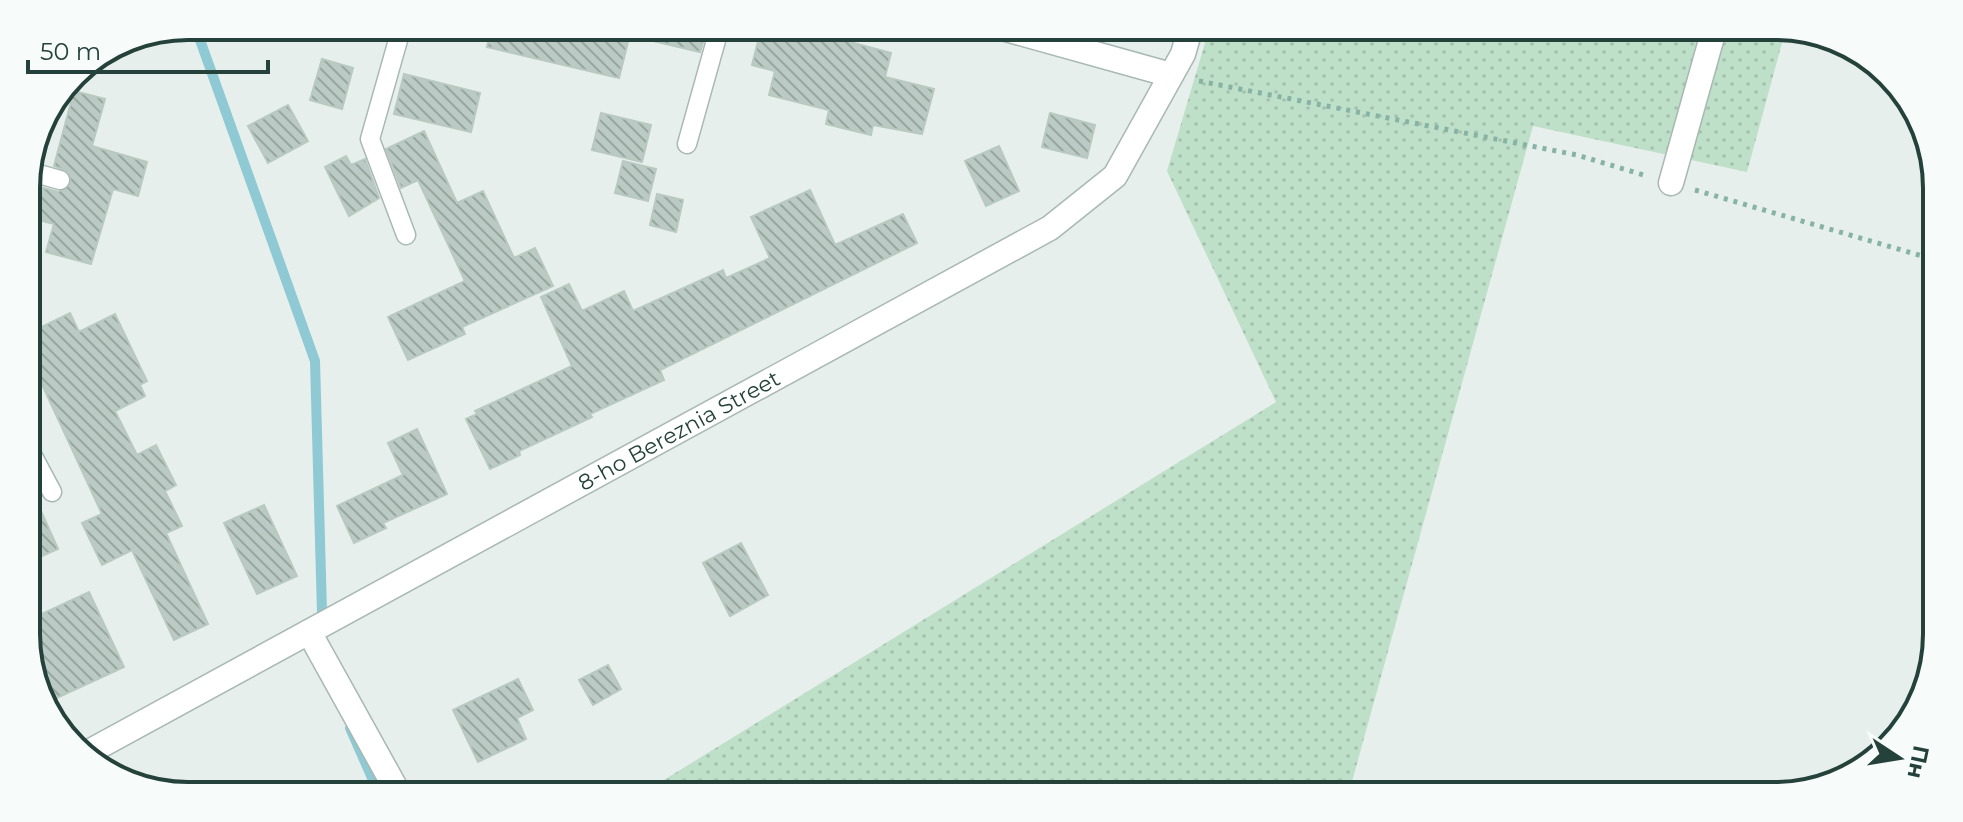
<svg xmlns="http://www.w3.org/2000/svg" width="1963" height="822" viewBox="0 0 1963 822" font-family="Montserrat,sans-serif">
  <defs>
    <pattern id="grass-dots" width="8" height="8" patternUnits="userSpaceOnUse" patternTransform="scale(2)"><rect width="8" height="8" fill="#bfe0c8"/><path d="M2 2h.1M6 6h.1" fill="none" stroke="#a4c1ad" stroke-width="1.8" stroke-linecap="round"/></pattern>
    <pattern id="building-back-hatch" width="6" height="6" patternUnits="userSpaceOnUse" patternTransform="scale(2)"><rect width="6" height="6" fill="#bbcac4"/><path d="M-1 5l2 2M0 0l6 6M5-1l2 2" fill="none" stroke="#98a6a0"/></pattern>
  </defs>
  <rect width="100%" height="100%" fill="#e6efeb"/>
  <path fill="url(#grass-dots)" d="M1210 26 1786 28 1747 172 1533 126 1348 796H638L1276 402 1167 171Z"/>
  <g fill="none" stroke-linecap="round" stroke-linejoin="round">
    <path stroke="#8ec9d4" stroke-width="10" d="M195 26 315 361 322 612
      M350 728 380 796"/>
  </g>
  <path fill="url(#building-back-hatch)" stroke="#b8c9c2" stroke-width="2" d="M492 26H632L619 78 487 47Z
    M633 26H708L700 52 632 36Z
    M762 26H796L826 33 828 26H854L850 42 891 53 885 77 934 89 922 134 873 125 871 135 826 124 829 110 769 95 775 71 752 65Z
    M322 59 353 68 342 109 310 100Z
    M404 74 480 93 471 132 394 114Z
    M74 91 105 99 92 146 147 162 138 196 113 189 91 264 46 252 54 224 27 217 26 183 58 192 71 184 69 172 54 166Z
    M288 105 308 141 268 163 248 126Z
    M601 113 651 125 642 162 592 150Z
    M1050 113 1095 125 1087 158 1042 147Z
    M424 131 457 203 483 191 514 258 535 248 553 286 462 327 465 334 408 360 388 317 465 281 418 180 401 188 386 149Z
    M999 146 1019 191 986 206 965 161Z
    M346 156 351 165 365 159 379 198 349 216 325 167Z
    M623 161 656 169 648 201 615 193Z
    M810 190 835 245 903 214 917 243 660 370 664 380 590 414 592 417 519 451 520 455 490 469 466 419 477 414 475 411 572 366 541 297 569 284 582 311 624 291 633 311 723 270 726 278 770 258 751 217Z
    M657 194 683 200 676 232 650 225Z
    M70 313 79 332 115 314 147 381 140 385 145 396 115 411 137 455 156 445 176 485 165 491 182 526 166 533 208 624 174 640 132 550 102 565 82 523 102 514 27 352V334Z
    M417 429 447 494 383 523 386 528 354 543 337 506 403 475 388 443Z
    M28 482 58 549 28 562Z
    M264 505 297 576 257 594 224 523Z
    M741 543 768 595 730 616 703 563Z
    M89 592 124 667 46 703 29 665V620Z
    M608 665 621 689 593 705 579 680Z
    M518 679 533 710 517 718 526 739 478 762 453 710Z"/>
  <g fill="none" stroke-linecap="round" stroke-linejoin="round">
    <g stroke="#a8b8b2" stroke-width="21">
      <path id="lane" d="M402 26 370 139 406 235
        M687 144 720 26
        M28 171 60 180
        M28 447 52 492"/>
    </g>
    <g stroke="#a8b8b2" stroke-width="27">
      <g id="street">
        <path d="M995 26 1171 75"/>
        <path d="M1671 183 1715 26"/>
        <path d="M309 632 400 796"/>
        <path id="s1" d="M87 753 1050 228 1115 176 1183 54 1191 26"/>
      </g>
    </g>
    <path stroke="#86b3a5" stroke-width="5" stroke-dasharray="4 6" stroke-linecap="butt" d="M1199 81 1577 155 1647 176
      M1695 190 1936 260"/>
    <use href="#lane" stroke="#fff" stroke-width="18"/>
    <use href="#street" stroke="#fff" stroke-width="24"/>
  </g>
  <g text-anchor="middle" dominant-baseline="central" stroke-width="6" stroke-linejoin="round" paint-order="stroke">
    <g font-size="22" fill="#24423a" stroke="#f7fbf9">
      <text stroke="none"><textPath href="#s1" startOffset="674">8-ho Bereznia Street</textPath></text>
    </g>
  </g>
  <path d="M0 0H1963V822H0ZM188 40H1775A148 148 0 0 1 1923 188V634A148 148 0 0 1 1775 782H188A148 148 0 0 1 40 634V188A148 148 0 0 1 188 40Z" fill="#f7fbf9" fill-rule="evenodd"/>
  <path fill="none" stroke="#24423a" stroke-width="4" d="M188 40H1775A148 148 0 0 1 1923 188V634A148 148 0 0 1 1775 782H188A148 148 0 0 1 40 634V188A148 148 0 0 1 188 40Z"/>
  <g transform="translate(1899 758) rotate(102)" stroke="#f7fbf9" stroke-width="6" paint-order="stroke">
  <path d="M0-6L14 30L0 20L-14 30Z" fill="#24423a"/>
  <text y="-12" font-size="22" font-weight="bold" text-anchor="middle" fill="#24423a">Пн</text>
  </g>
  <path d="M28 60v12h240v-12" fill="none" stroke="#24423a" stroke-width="4"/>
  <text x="40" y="60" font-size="24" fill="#24423a" stroke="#f7fbf9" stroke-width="6" paint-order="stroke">50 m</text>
</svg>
